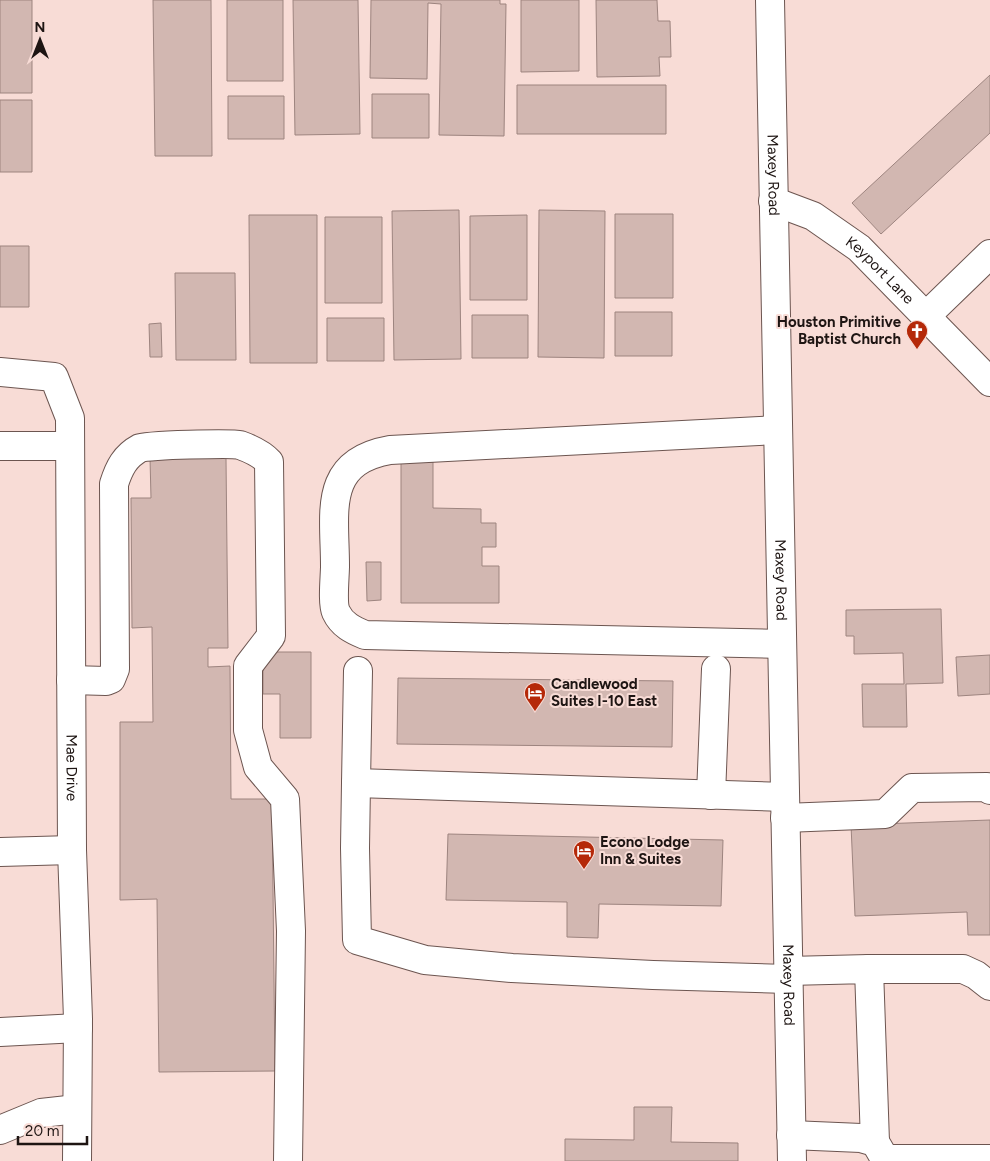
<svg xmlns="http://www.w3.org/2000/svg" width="990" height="1161" viewBox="0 0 990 1161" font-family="Figtree,sans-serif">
  <rect width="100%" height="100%" fill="#f8dcd6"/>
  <path fill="#d2b7b1" stroke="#9d847f" d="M0 0H32V93H0Z
    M153 0H211L212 156H155Z
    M227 0H283V81H227Z
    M293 0H358L360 134 295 135Z
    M371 0H500V4H506L504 136 439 135 441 4 428 3 427 79 370 78Z
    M521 0H579V71L521 72Z
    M596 0H657L658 21H670L671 57H659L660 76 597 77Z
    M990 75V133L881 234 852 203Z
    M517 85H666V134H517Z
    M372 94H429V138H372Z
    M228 96H284V139H228Z
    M0 100H32V172H0Z
    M459 210 461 359 394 360 392 211Z
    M539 210 605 211 604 358 538 357Z
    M615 214H673V298H615Z
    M249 215H317V363H250Z
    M527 215V300H470V216Z
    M325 217H382V303H325Z
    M0 246H29V307H0Z
    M175 273H235L236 360H176Z
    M615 312H672V356H615Z
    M472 315H528V358H472Z
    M327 318H384V361H327Z
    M161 323 162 357H150L149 324Z
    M150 458H226L228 648H208V667L230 666 231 799H272L275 1071 159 1072 157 899 120 900V722H153L152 627 132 628 131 498H151Z
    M401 462H433V508L481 509V523H496V547H482V566H499V603H401Z
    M366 562H381V600L367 601Z
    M941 609 943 683 906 684 907 727H863L862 684H904L903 653 854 654V636H846V610Z
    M263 652H311V738H280V694H263Z
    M990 655V694L958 696 956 657Z
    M398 678 673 681 672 747 397 744Z
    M990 820V935H968L967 912 855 916 851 825Z
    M448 834 723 840 721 906 599 904 598 938 567 937V902L446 900Z
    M634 1107H672L671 1142 738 1143V1161H565V1139L634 1140Z"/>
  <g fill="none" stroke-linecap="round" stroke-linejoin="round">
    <g stroke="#6c5550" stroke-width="30">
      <g id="minor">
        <path id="s1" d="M770 0 792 1161"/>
        <path id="s2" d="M773 201 813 216 859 248 990 382"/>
        <path d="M926 316 990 254"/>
        <path id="s3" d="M0 372 54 377 70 418 72 850 78 1019 77 1161"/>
        <path d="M778 430 390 450C322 462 335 512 335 566 335 576 332 603 336 612 342 625 353 630 365 635L782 644"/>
        <path d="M0 446H70"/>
        <path d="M358 671 356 783 785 797"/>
        <path d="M71 680 106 681 111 679 115 669 114 484C119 468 125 456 140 448 146 445 232 443 240 445 251 449 262 454 269 462L271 636 248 666V730L258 767 285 799 291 931 288 1161"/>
        <path d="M356 783 355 848 357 940 425 960 512 968 653 975 788 979"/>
        <path d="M711 795 716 669"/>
        <path d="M785 818 885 814 912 788 987 787 990 790"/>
        <path d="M0 852 72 850"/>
        <path d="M869 969H963L976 975 990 986"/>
        <path d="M788 971 869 969 875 1142"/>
        <path d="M0 1032 78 1028"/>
        <path d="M0 1130 41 1113 77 1109"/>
        <path d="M791 1135 861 1138 875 1142 885 1159H990"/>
      </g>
    </g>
    <use href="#minor" stroke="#fff" stroke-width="28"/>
  </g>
  <defs>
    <g id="church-pin" transform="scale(1.125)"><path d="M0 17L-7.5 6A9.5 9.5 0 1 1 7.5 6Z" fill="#b52909" stroke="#f8dcd6"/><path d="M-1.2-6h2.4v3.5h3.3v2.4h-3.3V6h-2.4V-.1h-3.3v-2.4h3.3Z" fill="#fff"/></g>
    <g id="hotel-pin" transform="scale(1.125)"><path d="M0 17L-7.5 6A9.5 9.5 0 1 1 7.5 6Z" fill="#b52909" stroke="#f8dcd6"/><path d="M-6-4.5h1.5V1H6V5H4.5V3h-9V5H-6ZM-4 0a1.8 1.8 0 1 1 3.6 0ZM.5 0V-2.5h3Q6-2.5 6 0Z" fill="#fff"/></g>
  </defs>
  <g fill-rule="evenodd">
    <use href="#church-pin" x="917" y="331"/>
    <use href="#hotel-pin" x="535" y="693"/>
    <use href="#hotel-pin" x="584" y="851"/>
  </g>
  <g text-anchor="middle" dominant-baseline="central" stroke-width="4" stroke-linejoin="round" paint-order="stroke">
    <g font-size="15" fill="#1e1513" stroke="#f8dcd6">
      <text stroke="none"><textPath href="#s1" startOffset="175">Maxey Road</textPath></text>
      <text stroke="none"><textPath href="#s2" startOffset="129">Keyport Lane</textPath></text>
      <text stroke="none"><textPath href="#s1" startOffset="580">Maxey Road</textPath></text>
      <text stroke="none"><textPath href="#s3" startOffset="448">Mae Drive</textPath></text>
      <text stroke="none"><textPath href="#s1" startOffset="985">Maxey Road</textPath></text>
    </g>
    <g font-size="15" font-weight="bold" fill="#1e1513" stroke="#f8dcd6" text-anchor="start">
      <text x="901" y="322" text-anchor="end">Houston Primitive<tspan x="901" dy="17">Baptist Church</tspan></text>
      <text x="551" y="684">Candlewood<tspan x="551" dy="17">Suites I-10 East</tspan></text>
      <text x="600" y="842">Econo Lodge<tspan x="600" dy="17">Inn &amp; Suites</tspan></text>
    </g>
  </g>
  <g transform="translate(40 40)" stroke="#f8dcd6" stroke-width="4" paint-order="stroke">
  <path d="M0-4L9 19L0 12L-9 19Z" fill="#1e1513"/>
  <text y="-8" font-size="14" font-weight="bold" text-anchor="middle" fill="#1e1513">N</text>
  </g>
  <path d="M18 1136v8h69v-8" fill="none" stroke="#1e1513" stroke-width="2.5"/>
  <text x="25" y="1136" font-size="15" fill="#1e1513" stroke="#f8dcd6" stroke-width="4" paint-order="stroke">20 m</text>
</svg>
